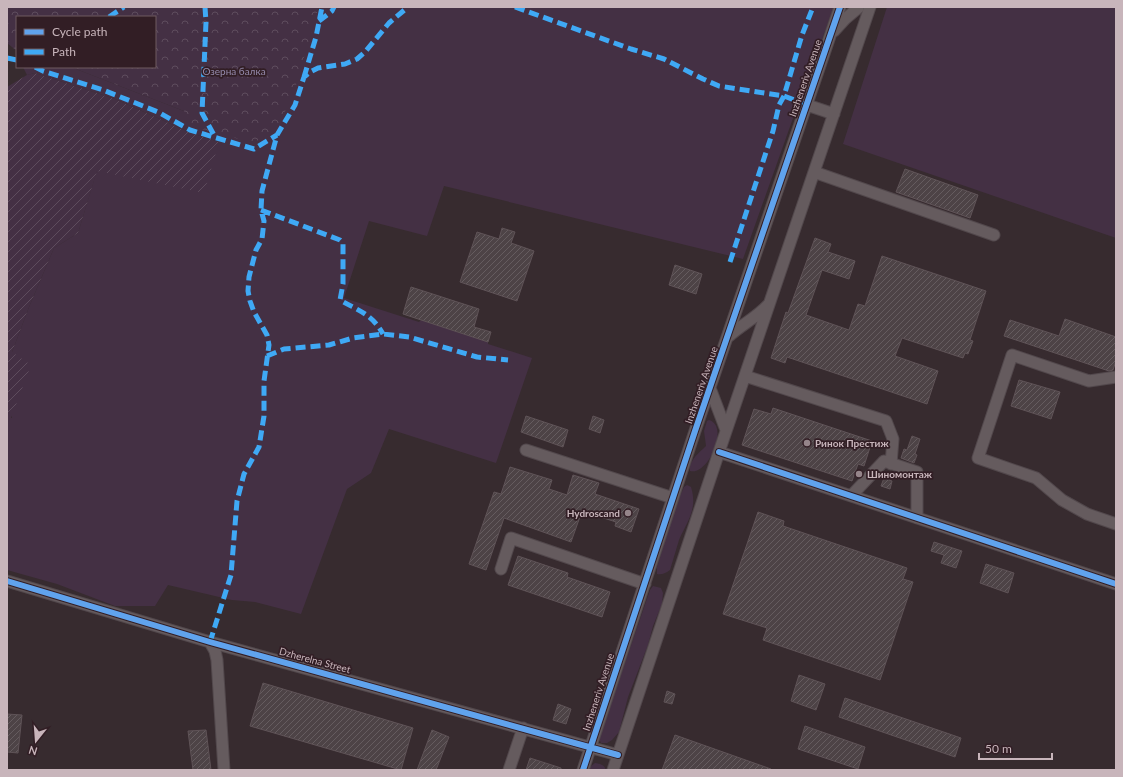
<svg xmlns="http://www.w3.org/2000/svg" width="1123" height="777" viewBox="0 0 1123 777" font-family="Lato,sans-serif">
  <defs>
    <pattern id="forest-crowns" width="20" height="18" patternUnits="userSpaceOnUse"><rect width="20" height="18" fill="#443044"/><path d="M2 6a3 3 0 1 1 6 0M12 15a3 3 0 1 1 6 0" fill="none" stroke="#5e4c5d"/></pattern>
    <pattern id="garden-furrows" width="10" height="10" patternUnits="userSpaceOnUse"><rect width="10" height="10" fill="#443044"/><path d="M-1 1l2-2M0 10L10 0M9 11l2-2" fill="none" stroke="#5e4c5d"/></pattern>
    <pattern id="building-hatch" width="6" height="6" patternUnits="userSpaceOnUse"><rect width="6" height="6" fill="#4d4346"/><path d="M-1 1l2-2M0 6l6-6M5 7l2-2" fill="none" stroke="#655c5f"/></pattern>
  </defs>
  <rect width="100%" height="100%" fill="#372b2f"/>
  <path fill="#443044" d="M322 7H834L803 90 743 259 444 186 427 236 369 221 344 298 419 322 421 320 488 342V344L532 358 496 463 389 429 371 473 347 489 301 614 255 602 232 600 168 585 155 606H115L57 584 7 570V418H12V352L29 307 54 248 78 233 97 170 117 174 219 142 191 133 115 99 35 73 27 75 23 67H71L184 111Z
    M887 7H1116V238L843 144Z
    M709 420C730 426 708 476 690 471 688 461 700 452 706 446L704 431 707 421Z
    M687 485 691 487C698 510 687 521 679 540 676 550 673 560 670 570 666 573 662 575 657 574V567L676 505 684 487Z
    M653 586 661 588 663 593 662 604 653 626 648 645 628 697 619 732 612 740 607 743H601L599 739 650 590Z
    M595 763C600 764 604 764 606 770H589L590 767Z"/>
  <path fill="url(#forest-crowns)" d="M7 7H322L318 9 294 92 279 125 254 143 194 127 184 111 71 67H155V17H17V51L7 43Z"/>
  <path fill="url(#garden-furrows)" d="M35 73 115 99 191 133 219 142 204 193 97 171 78 233 54 248 29 307 12 352 31 365 11 418H7V87L27 75Z"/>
  <path fill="url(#building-hatch)" stroke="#5f5357" d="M905 169 978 195 970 218 896 192Z
    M502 228 515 232 511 243 534 251 517 301 460 282 477 232 499 239Z
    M815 238 831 244 828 252 855 261 849 279 822 270 806 315 849 330 858 304 865 306 882 256 986 291 970 340 973 341 968 354 965 353 963 358 902 338 895 356 938 371 927 404 787 357 785 363 771 358 786 312 788 313Z
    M675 265 702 274 696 294 669 285Z
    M411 287 479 309 474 327 491 332 488 342 403 314Z
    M1065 319 1116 337V361L1113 370 1109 371 1004 336 1010 320 1059 336Z
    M1019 380 1060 392 1051 419 1011 406Z
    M773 408 872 441 864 466 858 464 852 481 742 445 754 409 771 414Z
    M526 416 568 430 563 447 521 432Z
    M593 416 604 420 600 433 589 429Z
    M912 436 920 439 915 454 917 455 914 463 901 458 904 449 907 450Z
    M510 467 552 480 549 489 567 495 573 475 599 483 595 494 639 509 631 532 615 526 616 522 582 511 571 542 504 518 486 570 469 564 494 492 501 494Z
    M884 478 892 481 890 489 881 486Z
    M758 512 784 521 783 526 907 568 903 579 913 582 880 680 763 640 767 628 723 614Z
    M934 542 962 551 956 568 941 563 944 555 931 551Z
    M518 556 568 573 567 577 610 592 602 617 508 585Z
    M986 564 1014 573 1008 593 980 583Z
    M799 675 825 684 816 710 791 701Z
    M263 683 413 728 401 770 250 726Z
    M667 691 675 694 672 704 664 702Z
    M845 698 961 738 955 757 839 717Z
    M558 704 571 709 566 724 553 720Z
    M7 714 22 715 18 753 7 752Z
    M805 726 865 747 858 769 798 749Z
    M206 730 211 770H193L188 731Z
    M432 730 449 737 436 770H417Z
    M675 735 771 769V770H662Z
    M530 758 561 768V770H526Z"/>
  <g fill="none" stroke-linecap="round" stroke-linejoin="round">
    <g stroke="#52484c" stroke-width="13">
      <path id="minor" d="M834 31 845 19 858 8
        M807 105 834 114
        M814 172 994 235
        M728 337C741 325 756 318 768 305
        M745 376 886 421 893 439 891 464
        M1116 377 1089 381 1012 355 978 458 1036 478 1062 500 1087 514 1116 524
        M710 388 726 430
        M526 450 673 498
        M719 452 1116 584
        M851 496 884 461 917 472V518
        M501 569 511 538 645 584
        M7 581 210 642 618 755
        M210 642 215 651 217 660 224 770
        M509 770 523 728
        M583 770 695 431 840 7
        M613 770 719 452 870 7"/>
    </g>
    <use href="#minor" stroke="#655b5e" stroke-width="11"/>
    <path stroke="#3fa9f5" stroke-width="5" stroke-dasharray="10 5" stroke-linecap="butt" d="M205 7 206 22 202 113 215 137
      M515 7 631 49 664 59 703 79 719 86 784 96 807 105
      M109 17 124 7
      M319 21 332 11 334 7
      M7 58 17 60
      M35 67 43 71 103 90 158 112 190 130 254 149 277 135
      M304 77 316 37 322 7
      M261 210 340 240 343 243V284L340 300C359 311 372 314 383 334
      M730 262 773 131 779 105 784 96 802 35 813 7
      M267 356 284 349 329 345 353 338 383 334 409 337 477 357 508 360
      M210 642 231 575 237 501 244 474 259 447 264 416V381L269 345 267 335 254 312 250 301 248 291 249 277 256 250 262 239 264 221 261 210 262 191 277 135 295 105 304 77 310 72 318 68 345 64 357 59 365 52 389 23 408 7"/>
    <g stroke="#321e25" stroke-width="8">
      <path id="cycleway" d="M719 452 1116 584
        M7 581 210 642 618 755
        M583 770 695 431 840 7"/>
    </g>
    <use href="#cycleway" stroke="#60a3ed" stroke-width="6"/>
  </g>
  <g fill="#95858a" stroke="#321e25" stroke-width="1.5">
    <circle cx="807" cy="443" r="4"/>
    <circle cx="859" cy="474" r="4"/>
    <circle cx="628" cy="513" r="4"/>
  </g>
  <g text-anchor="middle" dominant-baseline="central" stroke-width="3.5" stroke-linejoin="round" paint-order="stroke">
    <g font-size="10" fill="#958bad" stroke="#321e25">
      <text x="234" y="71">Озерна балка</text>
    </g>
    <g font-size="10" fill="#c8b5bb" stroke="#321e25">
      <text transform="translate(805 78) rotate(-71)">Inzheneriv Avenue</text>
      <text transform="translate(701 385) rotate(-71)">Inzheneriv Avenue</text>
      <text transform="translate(315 660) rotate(15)">Dzherelna Street</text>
      <text transform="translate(598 692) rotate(-72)">Inzheneriv Avenue</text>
    </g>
    <g font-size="10" font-weight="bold" fill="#c8b5bb" stroke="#321e25" text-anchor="start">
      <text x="815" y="443">Ринок Престиж</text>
      <text x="867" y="474">Шиномонтаж</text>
      <text x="620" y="513" text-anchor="end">Hydroscand</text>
    </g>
  </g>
  <rect width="1123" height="777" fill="none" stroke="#c8b5bb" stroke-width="16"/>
  <rect x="16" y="16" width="140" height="52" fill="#321e25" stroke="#6e5a61"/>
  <rect x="24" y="29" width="20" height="6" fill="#60a3ed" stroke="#6e5a61"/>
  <text x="52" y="36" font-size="12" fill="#c8b5bb">Cycle path</text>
  <rect x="24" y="49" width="20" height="6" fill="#3fa9f5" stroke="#6e5a61"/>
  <text x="52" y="56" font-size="12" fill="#c8b5bb">Path</text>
  <g transform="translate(36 741) rotate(197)" stroke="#321e25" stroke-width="3" paint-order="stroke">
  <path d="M0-3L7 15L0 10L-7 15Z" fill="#c8b5bb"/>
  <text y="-6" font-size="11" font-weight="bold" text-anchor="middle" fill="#c8b5bb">N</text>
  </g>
  <path d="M979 753v6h73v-6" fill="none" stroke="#c8b5bb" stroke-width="2"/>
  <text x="985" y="753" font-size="12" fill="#c8b5bb" stroke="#321e25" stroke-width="3" paint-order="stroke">50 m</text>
</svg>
